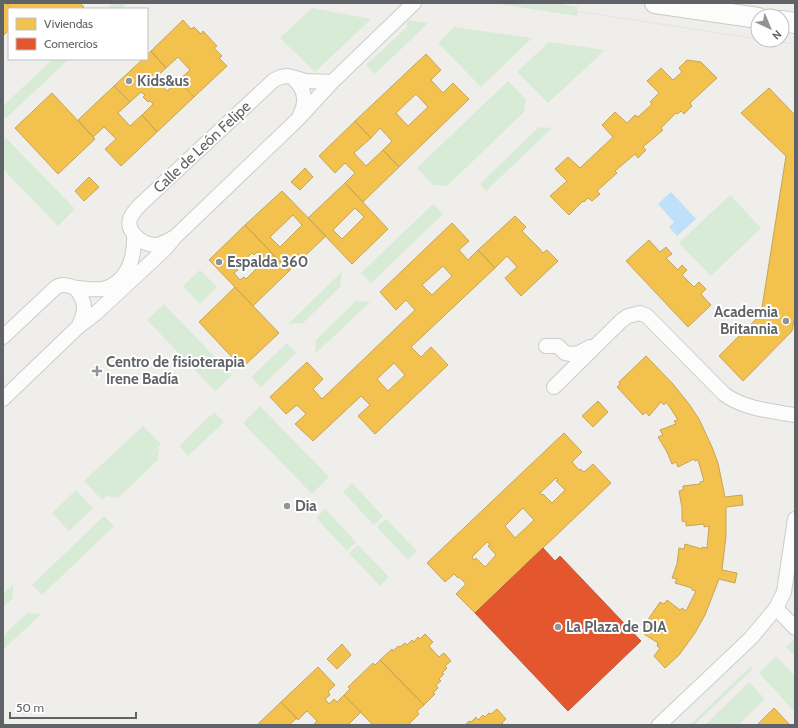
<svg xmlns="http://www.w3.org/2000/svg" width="798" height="728" viewBox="0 0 798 728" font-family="Cabin,sans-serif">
  <rect width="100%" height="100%" fill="#efeeea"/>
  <path fill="#d8ebd6" d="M112 3H128L121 9H106Z
    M493 3H555L578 7 577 16Z
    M312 8 371 19 315 72 280 38Z
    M407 20 428 23 375 74 366 65 407 27Z
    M454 27 532 38 481 87 438 43Z
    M549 42 605 50 548 103 517 72Z
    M53 59H69L6 118 3 115V106Z
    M508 81 526 99 524 112 447 186 433 185 417 168Z
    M539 127 552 128 486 191 480 184Z
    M6 138 75 209 58 226 3 169V142Z
    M730 195 761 228 711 276 679 243Z
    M433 204 443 214 371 283 361 273Z
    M200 270 217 287 200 304 183 286Z
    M342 272 340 287 303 323 288 324Z
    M356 301 370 302 315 354 316 340Z
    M164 304 232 375 215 391 147 320Z
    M287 343 296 353 261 387 251 377Z
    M260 406 329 477 312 494 243 423Z
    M214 412 224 422 188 456 179 446Z
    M143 426 161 444 137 468 159 447 158 460 118 498 107 496 102 500 84 481Z
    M352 483 383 516 374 525 343 492Z
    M76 490 93 508 69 531 52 513Z
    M325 509 356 542 347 551 316 518Z
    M104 516 114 526 42 595 32 585Z
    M386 519 417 551 408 560 377 527Z
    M358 545 389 577 380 586 349 553Z
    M13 584V598L3 607V594Z
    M27 613 41 614 3 650V636Z
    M795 639V656L786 647Z
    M776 656 795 676V712L759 673Z
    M751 666 753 669 694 725H690Z
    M749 682 765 699 738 725H705Z"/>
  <path fill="#bfe0f9" d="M671 192 696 219 677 236 669 227 674 222 658 204Z"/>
  <path fill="#f2c14e" stroke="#c6a556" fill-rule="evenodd" d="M3 3H6L12 9H9V30L3 36Z
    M6 3H80L84 7 82 9H12Z
    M183 20 191 29 194 27 201 34 203 31 217 46 214 48 222 56 219 58 227 66 194 97 178 81 190 70 178 57 166 68 151 51Z
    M151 51 166 68 155 78 167 91 178 81 194 97 157 132 142 115 153 104 150 101 148 102 143 97 145 95 141 92 130 102 114 86 143 59H147V55Z
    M426 54 441 70 431 80 443 93 453 83 469 99 399 167 383 150 392 141 380 128 371 138 355 121ZM416 94 428 107 408 126 396 113Z
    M687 60 701 62 717 78 690 103 692 106 684 114 681 111 677 114 676 113 661 128 663 130 643 147 646 150 638 158 635 154 615 171 617 173 597 191 600 194 592 201 588 198 584 202 583 201 569 215 550 196 567 181 555 169 568 157 580 168 613 137 602 125 615 112 627 123 635 115 638 117 652 104 650 102 659 93 647 81 661 68 673 80 682 72 679 68Z
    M114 86 130 102 118 113 130 126 142 115 157 132 121 166 105 149 116 139 104 127 93 137 78 120Z
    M769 88 795 115V315L792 331 743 381 719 356 761 314 786 156 741 113Z
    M52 93 95 139 58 174 15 128Z
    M355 121 371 138 354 153 366 166 383 150 399 167 363 202 345 183 355 173 345 163 335 173 319 156Z
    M305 168 313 177 300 190 291 182Z
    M89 177 99 187 84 201 75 191Z
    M345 183 388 229 352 264 308 218ZM355 208 364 217 342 239 333 230Z
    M282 191 326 236 289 271 245 225ZM293 215 302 225 280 247 270 237Z
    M515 216 526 227 522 231 538 247 543 253 547 250 558 261 521 296 505 278 517 267 507 256 495 268 478 250Z
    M452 223 469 241 459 250 468 260 478 250 495 268 411 347 421 357 431 347 448 365 375 434 358 416 370 405 361 396 313 441 295 424 306 414 297 405 286 414 270 397 307 362 323 379 313 389 322 399 415 310 406 300 396 310 380 292ZM443 266 452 276 432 295 422 285ZM394 363 405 375 388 391 377 379Z
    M245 225 289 271 253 306 209 260ZM257 252 264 258 260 261 262 263 246 279 244 277 240 280 234 273 238 270 236 268 252 253 254 255Z
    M649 240 660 252 666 247 672 254 666 258 678 270 682 265 687 270 682 275 694 287 699 282 706 289 701 294 711 305 688 327 626 261Z
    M235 287 279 333 242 368 199 322Z
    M646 356 673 384 689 404 699 419 712 447 718 463 725 497 742 495 743 505 726 507V536L722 570 737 573 735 583 719 579 705 615 695 633 679 655 665 668 654 656 660 648 657 646 658 643 644 634 647 629 643 627 660 602 664 604 667 600 680 610 682 608 686 611 696 591 692 590V588L675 583 677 579 672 578 677 564 679 548 684 549 685 544 702 549V547L707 548 709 526 704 527V524L686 526V522L682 521V508L679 491 683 490V486L700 484V482L704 481 698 460 695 461 694 459 678 467 676 462 672 464 667 452 658 437 663 435 660 430 676 424 674 421 678 420 671 409 666 402 664 405 661 402 649 416 646 412 643 415 617 387 620 384 619 382Z
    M598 401 608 412 593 427 582 416Z
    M564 433 582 452 572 462 579 470 580 469 584 472 593 464 611 483 475 613 456 594 466 584 459 577 458 578 454 574 445 582 427 563ZM556 478 558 480 556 481 565 490 552 503 543 494 542 495 540 493ZM523 508 534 520 515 538 505 526ZM487 542 490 544 488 546 496 555 485 567 476 558 474 560 472 557Z
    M425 634 433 642 429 646 439 657 444 653 451 661 445 666 447 668 442 673 444 674 439 679 441 681 436 685 438 688 433 693 435 694 424 705 380 660 392 649 393 651 398 646 400 647 405 643 407 645 412 640 414 642 418 637 420 639Z
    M342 644 351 655 337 669 327 659Z
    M380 660 424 705 417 711 419 714 408 725H373L344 695 350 689 348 687 373 663 375 665Z
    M318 667 335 685 328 692 330 695 325 699 329 704 334 699 337 702 344 695 361 712 348 725H313L317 721 307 711 298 720 281 702Z
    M281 702 297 718 289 725H257Z
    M774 708 790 725H757Z
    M497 709 506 719 502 723 504 725H465L469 721 471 722 476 717 478 720 483 715 485 717 489 713 491 714Z"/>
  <path fill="#e4572e" stroke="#bc5b3f" d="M543 548 555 561 560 556 641 641 568 711 475 613Z"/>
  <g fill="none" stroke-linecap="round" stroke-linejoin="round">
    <g stroke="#cbcccc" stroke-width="16">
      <path id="minor" d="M294 79C305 89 307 102 300 115
        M173 238C167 241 161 245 155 245 143 245 126 232 130 219 132 213 137 208 141 204L274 80 281 77 288 76 306 81 332 82
        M75 288C87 302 86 312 78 327
        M3 337 55 288C65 282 68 287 78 288 86 289 95 290 103 289 128 283 135 257 134 235
        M546 346H558L565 353 571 354 579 353 590 347
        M554 387 621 321 628 316 640 313 647 316 724 394C744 409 771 411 795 415
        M3 399 78 327 95 314 165 249 175 237 297 120 332 82 414 3
        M776 608 795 628
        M659 725 751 638 776 608 784 592 795 519"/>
    </g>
    <g stroke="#cacacb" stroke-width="22">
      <path id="secondary" d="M655 3 758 18
        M782 21 795 23"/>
    </g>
    <use href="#minor" stroke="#fdfcfc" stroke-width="14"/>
    <use href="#secondary" stroke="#fdfcfc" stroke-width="20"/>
    <path stroke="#e4e4e4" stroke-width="1" d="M524 3 758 39
      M767 40 795 44"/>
  </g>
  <g fill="#919496" stroke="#fff" stroke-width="1.5">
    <circle cx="129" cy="81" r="4"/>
    <circle cx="219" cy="262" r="4"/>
    <circle cx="786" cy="321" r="4"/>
    <path d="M95 365h4v4h4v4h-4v4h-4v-4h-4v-4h4z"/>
    <circle cx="287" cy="506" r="4"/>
    <circle cx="558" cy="627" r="4"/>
  </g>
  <g text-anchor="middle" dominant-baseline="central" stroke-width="4" stroke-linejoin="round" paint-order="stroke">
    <g font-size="15" font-weight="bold" fill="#5f6368" stroke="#fff" text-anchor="start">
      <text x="137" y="81">Kids&amp;us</text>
      <text x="227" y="262">Espalda 360</text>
      <text x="778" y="312" text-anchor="end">Academia<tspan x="778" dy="17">Britannia</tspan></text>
      <text x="106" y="362">Centro de fisioterapia<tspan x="106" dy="17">Irene Badía</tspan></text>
      <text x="295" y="506">Dia</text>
      <text x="566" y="627">La Plaza de DIA</text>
    </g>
    <g font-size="15" fill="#5f6368" stroke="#fff">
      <text transform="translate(202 147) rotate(-43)">Calle de León Felipe</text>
    </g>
  </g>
  <rect width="798" height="728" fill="none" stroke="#5f6368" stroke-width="8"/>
  <rect x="8" y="8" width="140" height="52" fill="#ffffff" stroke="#bfc1c3"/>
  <rect x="16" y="18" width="20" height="12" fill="#f2c14e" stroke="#bfc1c3"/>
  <text x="44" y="28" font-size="12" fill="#5f6368">Viviendas</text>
  <rect x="16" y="38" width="20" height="12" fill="#e4572e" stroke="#bfc1c3"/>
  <text x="44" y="48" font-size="12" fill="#5f6368">Comercios</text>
  <g transform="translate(770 28) rotate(136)"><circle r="19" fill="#ffffff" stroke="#bfc1c3"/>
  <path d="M0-3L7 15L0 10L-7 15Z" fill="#919496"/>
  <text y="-6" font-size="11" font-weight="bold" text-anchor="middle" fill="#5f6368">N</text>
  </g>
  <path d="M10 712v6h126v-6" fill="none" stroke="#5f6368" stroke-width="2"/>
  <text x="16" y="712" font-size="12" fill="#5f6368" stroke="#ffffff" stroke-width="3" paint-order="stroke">50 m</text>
</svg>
